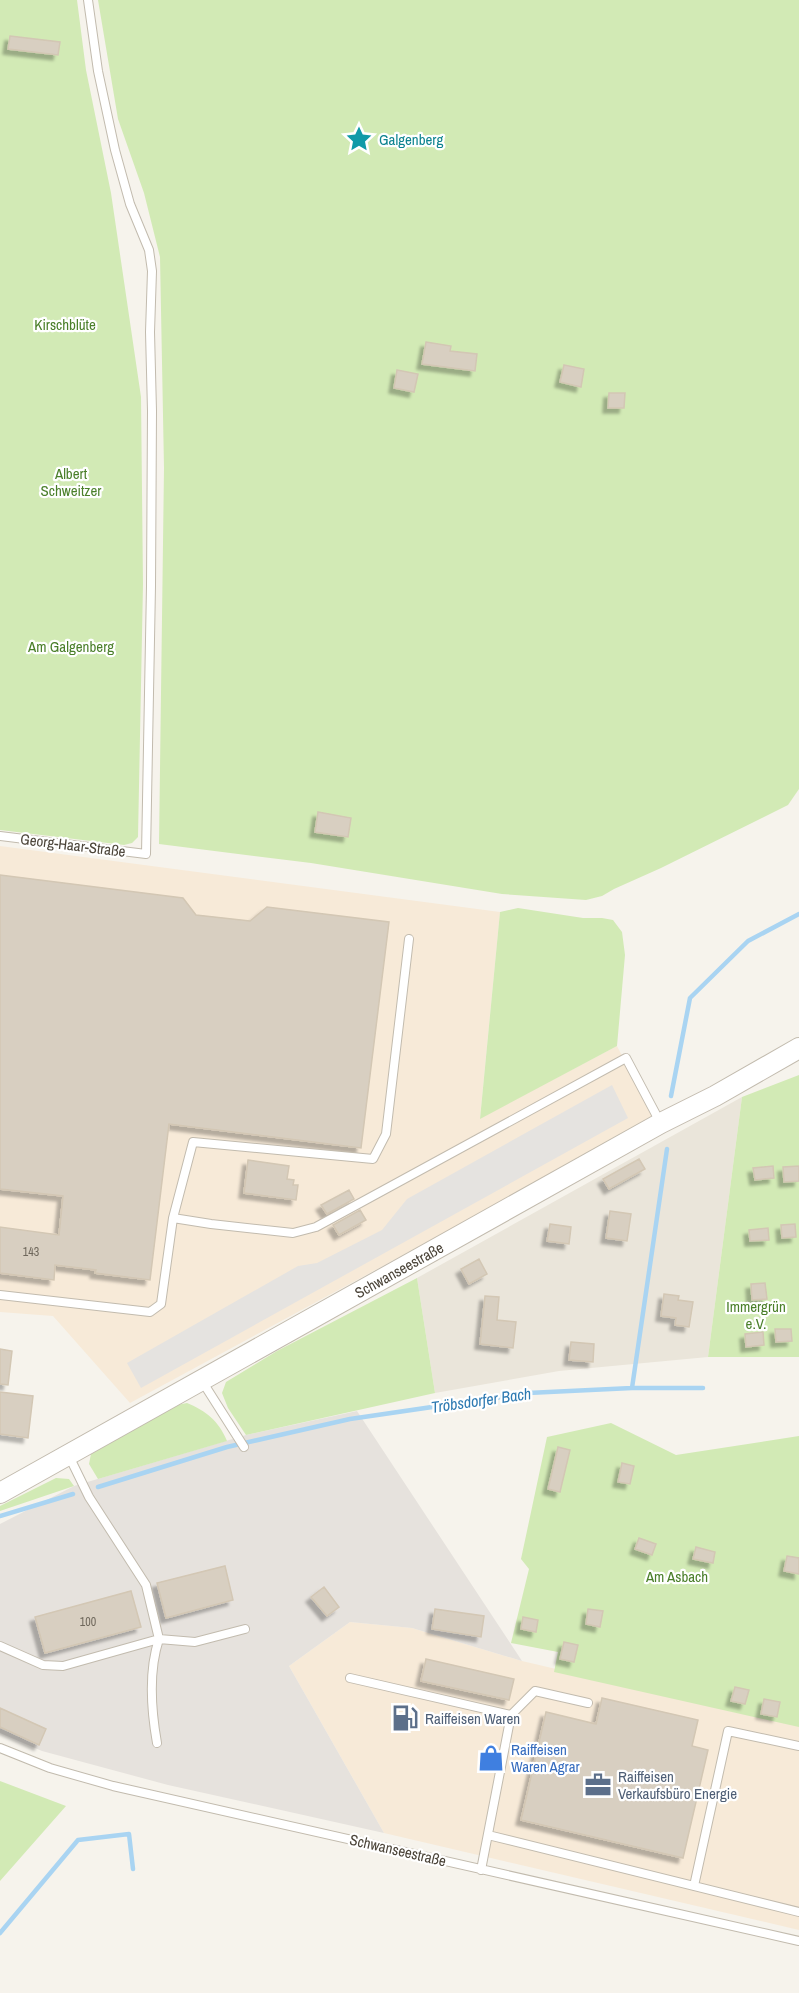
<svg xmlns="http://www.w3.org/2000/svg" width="799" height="1993" viewBox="0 0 799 1993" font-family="'Archivo Narrow',sans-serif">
  <defs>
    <filter id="shadow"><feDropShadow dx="-5" dy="5" stdDeviation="1.5" flood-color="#0004"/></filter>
  </defs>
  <rect width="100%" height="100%" fill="#f6f3ec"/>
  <path fill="#eae5da" d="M742 1097 708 1357 559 1371 435 1393 417 1278Z"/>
  <path fill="#f7ead8" d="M0 846 500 912 480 1118 617 1046 654 1119 130 1403 53 1316 0 1312Z
    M350 1622 412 1628 522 1661 799 1726V1930L384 1833 289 1666Z"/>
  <path fill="#e6e2dd" d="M357 1411 522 1661 412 1628 350 1622 289 1666 384 1833 168 1785 42 1751 0 1733V1524L74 1486 246 1435Z"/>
  <path fill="#d2eab5" d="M0 0H77L86 70 111 193 141 397 143 584 138 837 132 843 124 845 0 830Z
    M98 0H799V789L788 805 661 868 614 889 602 896 586 900 502 894 311 863 159 844 164 468 160 257 144 193 118 119Z
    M518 908 583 918H602L613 920 622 932 625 955 617 1046 480 1119 500 912Z
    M799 1075V1357H708L742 1097Z
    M417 1278 435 1393 246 1435 228 1408 222 1393 226 1382 277 1351Z
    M187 1403C206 1411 219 1421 227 1441L98 1479 89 1464 91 1454 177 1405Z
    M611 1423 676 1455 799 1436V1727L554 1672 558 1652 511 1643 529 1569 521 1559 547 1437Z
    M56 1478 69 1479 74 1486 0 1511V1506Z
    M0 1781 66 1806 0 1881Z"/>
  <path fill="#e5e3e0" d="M612 1085 628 1118 141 1388 127 1363 298 1266 317 1263 382 1230 407 1199Z"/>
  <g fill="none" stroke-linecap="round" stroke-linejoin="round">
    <path stroke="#a9d4f2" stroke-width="4.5" d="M671 1096 690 998 748 941 799 914
      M632 1388 667 1149
      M98 1487 227 1447 350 1419 528 1393 632 1388H703
      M0 1516 73 1494
      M0 1933 78 1840 129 1834 133 1869"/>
  </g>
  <path fill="#d8cfc1" stroke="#d3c7b4" stroke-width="1.5" filter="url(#shadow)" d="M10 36 60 42 58 55 8 49Z
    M426 342 451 346 450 351 477 354 475 371 422 364Z
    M564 365 584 369 581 387 560 382Z
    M397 370 418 374 414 392 394 388Z
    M609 393H625L624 408H608Z
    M318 812 351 818 348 837 315 832Z
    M0 875 183 898 196 915 250 921 267 907 389 922 361 1148 169 1124 150 1280 95 1273 96 1270 55 1265 54 1280 0 1273V1227L59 1235 63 1196 0 1189Z
    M639 1159 645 1169 609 1189 603 1179Z
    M248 1160 289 1166 287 1179 294 1180 293 1185H298L296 1200 244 1193Z
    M773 1166 774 1178 755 1180 753 1168Z
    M799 1166V1181L784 1182 783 1167Z
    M349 1190 354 1199 327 1214 321 1205Z
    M360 1210 366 1220 339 1235 333 1225Z
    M610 1211 631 1214 627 1241 606 1238Z
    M550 1224 571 1227 569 1244 547 1241Z
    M795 1224 796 1237 782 1238 781 1225Z
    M768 1228 769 1240 750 1241 749 1230Z
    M479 1259 487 1274 469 1284 461 1269Z
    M765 1283 767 1299 752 1300 751 1284Z
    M664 1294 679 1296 678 1300 693 1302 689 1327 675 1325 676 1318 661 1316Z
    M485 1296 499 1297 497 1320 516 1322 513 1348 480 1344Z
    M775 1329H791L792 1341 776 1342Z
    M763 1332 764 1345 746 1347 745 1334Z
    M571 1342 594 1344 593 1362 569 1360Z
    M0 1349 12 1351 8 1385 0 1384Z
    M0 1392 33 1396 28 1438 0 1434Z
    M558 1447 570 1450 560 1492 548 1489Z
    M622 1463 634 1466 630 1484 618 1482Z
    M639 1538 656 1544 652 1555 635 1549Z
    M696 1547 715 1552 713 1563 693 1559Z
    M787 1556 799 1558V1574L784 1571Z
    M225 1566 233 1600 166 1618 157 1583Z
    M324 1587 339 1607 327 1616 311 1597Z
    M131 1591 141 1627 45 1653 35 1617Z
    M435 1609 484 1616 481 1637 432 1629Z
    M588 1609 603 1611 600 1627 586 1624Z
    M523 1617 538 1620 536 1632 521 1629Z
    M564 1642 578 1645 574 1662 560 1659Z
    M426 1659 514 1679 509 1700 421 1681Z
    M735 1687 749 1690 745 1704 731 1701Z
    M602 1698 698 1720 692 1746 708 1750 683 1858 521 1820 546 1712 596 1724Z
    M764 1699 780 1702 777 1717 761 1714Z
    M0 1708 46 1729 39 1745 0 1727Z"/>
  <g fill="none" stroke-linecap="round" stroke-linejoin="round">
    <g stroke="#c2bbae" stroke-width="10">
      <path id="service" d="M0 836 146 854 151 586 152 411 150 332 152 271 149 250 130 204 115 150 98 71 88 0
        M409 939 386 1134 373 1159 193 1142 173 1218 211 1224 293 1233 316 1227 626 1058 660 1122
        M0 1295 150 1312 161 1304 173 1218
        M202 1381 244 1447
        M0 1646 43 1665 63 1666 159 1639 146 1585 89 1497 69 1456
        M350 1678 511 1715
        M157 1743C151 1709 148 1672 159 1639L195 1642 245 1629
        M0 1748 50 1768 113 1786 799 1941
        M488 1835 799 1912
        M481 1870 511 1715 535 1691 588 1703
        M694 1886 728 1731 799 1746"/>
    </g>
    <g stroke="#c2bbae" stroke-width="22">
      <path id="tertiary" d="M0 1493 661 1123 715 1096 799 1048"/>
    </g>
    <use href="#service" stroke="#fff" stroke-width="8"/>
    <use href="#tertiary" stroke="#fff" stroke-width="20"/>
  </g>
  <defs>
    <g id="sight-bare" transform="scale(2.07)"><path d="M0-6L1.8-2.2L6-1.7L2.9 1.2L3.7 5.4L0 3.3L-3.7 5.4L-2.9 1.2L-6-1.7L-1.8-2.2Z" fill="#0f9aa8" stroke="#fff" stroke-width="2.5" paint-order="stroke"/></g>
    <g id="fuel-bare" transform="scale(2.07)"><path d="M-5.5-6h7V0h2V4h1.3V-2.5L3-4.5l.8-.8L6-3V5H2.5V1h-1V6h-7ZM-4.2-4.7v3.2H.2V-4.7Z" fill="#5c6f8a" stroke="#fff" stroke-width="2.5" paint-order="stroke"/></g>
    <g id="shop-bare" transform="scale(2.07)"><path d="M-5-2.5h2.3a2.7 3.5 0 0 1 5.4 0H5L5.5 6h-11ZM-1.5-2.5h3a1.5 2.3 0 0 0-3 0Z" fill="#3f7fe0" stroke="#fff" stroke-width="2.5" paint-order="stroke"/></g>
    <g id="office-bare" transform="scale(2.07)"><path d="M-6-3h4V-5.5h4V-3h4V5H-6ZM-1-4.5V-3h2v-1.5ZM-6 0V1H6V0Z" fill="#5c6f8a" stroke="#fff" stroke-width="2.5" paint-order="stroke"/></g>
  </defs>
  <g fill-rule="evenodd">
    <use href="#sight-bare" x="359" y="139"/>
    <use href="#fuel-bare" x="405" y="1718"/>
    <use href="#shop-bare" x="491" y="1758"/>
    <use href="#office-bare" x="598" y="1785"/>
  </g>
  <g text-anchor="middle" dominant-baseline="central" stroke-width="4.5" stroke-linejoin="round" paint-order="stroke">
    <g font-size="12" fill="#6e675b">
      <text x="31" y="1252">143</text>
      <text x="88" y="1622">100</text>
    </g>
    <g font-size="15" fill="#0d838f" stroke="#fff" text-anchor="start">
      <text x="379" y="139">Galgenberg</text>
    </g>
    <g font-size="15" fill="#4a7f2a" stroke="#fff">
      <text x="65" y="324">Kirschblüte</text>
      <text x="71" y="473">Albert<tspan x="71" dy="17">Schweitzer</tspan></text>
      <text x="71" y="646">Am Galgenberg</text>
      <text x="756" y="1306">Immergrün<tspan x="756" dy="17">e.V.</tspan></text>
      <text x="677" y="1576">Am Asbach</text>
    </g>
    <g font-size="15" fill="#4b4439" stroke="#fff">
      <text transform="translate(73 845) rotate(7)">Georg-Haar-Straße</text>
      <text transform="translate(399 1270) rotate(-29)">Schwanseestraße</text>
      <text transform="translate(398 1850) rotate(13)">Schwanseestraße</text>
    </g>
    <g font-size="15" fill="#4e5e75" stroke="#fff" text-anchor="start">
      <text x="425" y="1718">Raiffeisen Waren</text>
      <text x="618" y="1776">Raiffeisen<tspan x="618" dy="17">Verkaufsbüro Energie</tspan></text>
    </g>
    <g font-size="15" fill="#366cbe" stroke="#fff" text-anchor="start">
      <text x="511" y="1749">Raiffeisen<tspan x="511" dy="17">Waren Agrar</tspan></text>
    </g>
    <g font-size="16" font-style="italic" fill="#2e7ab2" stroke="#fff">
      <text transform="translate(481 1400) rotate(-8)">Tröbsdorfer Bach</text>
    </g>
  </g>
</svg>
